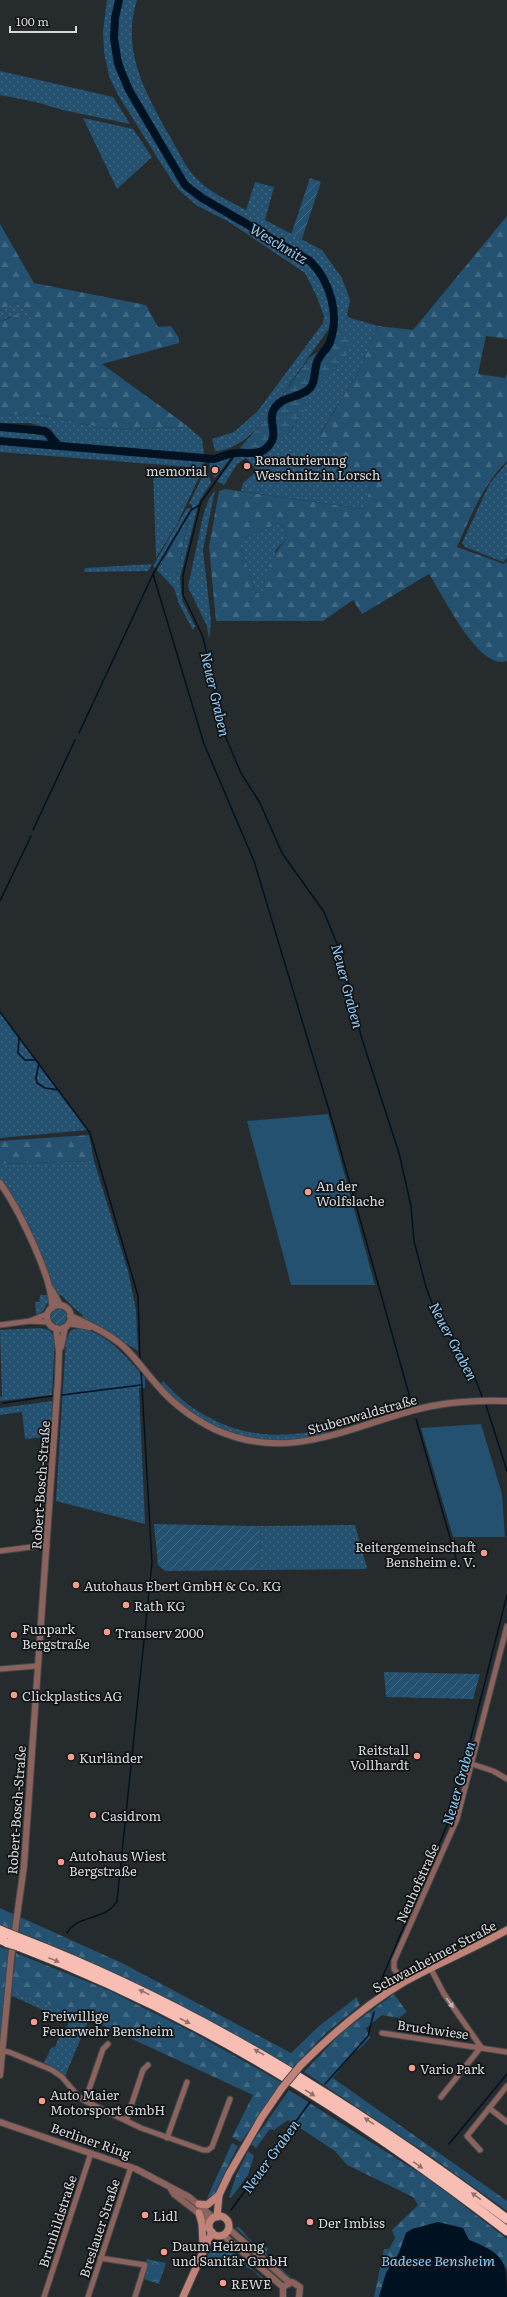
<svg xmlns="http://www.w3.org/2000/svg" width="507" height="2297" viewBox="0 0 507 2297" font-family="Literata,serif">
  <defs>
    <pattern id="grass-dots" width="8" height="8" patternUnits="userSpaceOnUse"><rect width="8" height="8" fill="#23516f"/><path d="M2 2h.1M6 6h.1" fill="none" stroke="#426983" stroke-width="1.8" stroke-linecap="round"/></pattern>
    <pattern id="forest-firs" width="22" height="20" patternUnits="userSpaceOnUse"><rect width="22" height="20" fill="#23516f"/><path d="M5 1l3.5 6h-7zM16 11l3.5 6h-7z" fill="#426983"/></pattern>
    <pattern id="wetland-marsh" width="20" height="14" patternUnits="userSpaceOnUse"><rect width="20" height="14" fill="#23516f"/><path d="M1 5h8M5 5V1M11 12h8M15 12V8" fill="none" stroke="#426983"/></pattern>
    <pattern id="park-crowns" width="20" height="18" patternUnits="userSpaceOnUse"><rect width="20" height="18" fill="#23516f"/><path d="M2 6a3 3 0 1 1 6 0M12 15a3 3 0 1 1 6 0" fill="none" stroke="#426983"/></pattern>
    <pattern id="garden-furrows" width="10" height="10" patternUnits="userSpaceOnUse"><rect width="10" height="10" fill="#23516f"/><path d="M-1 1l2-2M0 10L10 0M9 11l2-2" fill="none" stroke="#426983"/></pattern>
  </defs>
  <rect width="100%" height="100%" fill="#262b2e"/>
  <path fill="url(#grass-dots)" fill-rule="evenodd" d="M107 0H117L112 18V40L118 69 127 92 183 185 201 199 306 261C324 279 330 300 332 324L266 418C252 434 237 450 215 451L212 439 234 432 257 412 323 323 324 316 316 295 305 273 229 222 196 205 178 189 169 176 118 95 109 76 104 52 103 31Z
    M121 0H137C121 50 145 92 169 135 178 150 185 167 197 179 210 193 230 201 246 210L255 182 274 187 265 220 322 250 342 278 350 300 347 315 350 318 378 326 360 369 320 434 370 488 364 509 241 491 243 483 257 471 246 458 237 464 224 485 217 481 237 454H248L252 457 265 455 289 433 306 407V396L337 368 343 335 337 325 330 288 321 270 313 260C290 245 266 231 243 217 226 207 208 200 193 187 180 175 171 157 162 142 137 99 106 52 121 0Z
    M0 71 113 97 130 124 63 110 36 102 0 95Z
    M83 118 133 129 152 157 117 189Z
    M16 302C24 306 30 309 31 319L9 317 0 322V311Z
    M35 414 115 430 183 427 185 424 202 439 204 454 59 442 51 429 30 423H0V415Z
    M0 431H15L47 436V441L0 439Z
    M0 443 205 460 203 468 0 452Z
    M233 455 215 478 210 470V460Z
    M507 463V558L503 562 465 547 462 543 490 483Z
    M153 469 199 471 201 473 176 526 156 558Z
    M208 473 211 483 199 501 180 578 182 600 195 626 193 630 179 604 174 588 153 566 187 508 192 509V505L189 504 203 475ZM190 513 177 575 160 566Z
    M215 490 203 550 211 621 209 639 207 626 188 587 203 516 208 501Z
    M279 523 285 528 286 539 276 550 261 597 256 594 241 547V539Z
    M152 564 148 571 84 572 85 568Z
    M0 1012 88 1130 0 1138Z
    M94 1161 128 1271 136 1310 138 1351 109 1332 79 1319 83 1315 75 1309 61 1295 56 1297 45 1267 8 1190 0 1179V1164Z
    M40 1295H47L49 1300 43 1311 36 1315 35 1302H39Z
    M78 1327C109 1334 125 1356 145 1378V1388H139L145 1524 56 1501 66 1339 71 1330 77 1329Z
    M41 1328 49 1330 55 1337 52 1395 0 1401V1397L2 1396 0 1330Z
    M163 1381C172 1390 182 1401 193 1408 238 1438 277 1439 328 1429L329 1433 327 1436C259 1450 210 1434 160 1386Z
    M53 1401 51 1436 25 1439 22 1412 0 1415V1408Z
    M355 1525 367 1568 365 1569 258 1570 261 1526Z
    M11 1991 89 2019 65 2076 44 2063 51 2048 55 2047 63 2028 66 2029 69 2022 10 1995Z
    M235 2227H239L252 2242 268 2248 266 2254 288 2275 293 2277 288 2276Z
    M225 2245 272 2286 269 2287 253 2270 246 2267V2264L210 2257 208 2266 203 2265C208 2252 211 2247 225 2245Z"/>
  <path fill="url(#forest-firs)" fill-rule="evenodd" d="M507 216V339L486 336 478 374 505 378 507 373V461C483 484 470 518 457 547L504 564 507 561V661C479 672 442 593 429 574L362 614 353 600 323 621H216L209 547 219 491 225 489 364 509 370 488 320 435 360 369 378 326 413 330ZM279 523 285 528 286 539 271 559 261 597 256 594 241 547V539Z
    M0 224 34 283 146 305 158 327 171 326 179 338V343L102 364 185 424 183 427 115 430 35 414 0 415V322L16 315 31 319C30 309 24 306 16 302L0 311Z
    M190 512 177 575 160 567Z
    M89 1135 94 1161 0 1164V1141Z
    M0 1908 122 1963 291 2053 319 2026 357 1997 360 2005 326 2033 292 2068C198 2013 103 1963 0 1925Z
    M0 1947 9 1950 1 2042H0Z
    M16 1953 108 1990 196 2034 281 2082 241 2142 232 2137 253 2095 89 2019 11 1991Z
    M394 1994 407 2012 399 2018 382 2015 366 2028 370 2038 358 2050 354 2051 333 2078 507 2201V2211L429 2155 304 2072 342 2032Z
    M289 2090 432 2181 507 2239V2270C500 2253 485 2246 469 2240L463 2228 406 2233 399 2253 386 2273 379 2297H374L384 2249H389L395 2238 392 2230 418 2205 413 2197 347 2165 335 2151 288 2120 274 2130 270 2129 256 2148 251 2144Z
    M232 2143 238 2146 213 2196 207 2198Z
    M248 2151 254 2156 248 2175 231 2198 229 2197 236 2176Z"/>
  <path fill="url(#wetland-marsh)" d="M332 324 338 326 343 335 352 339C348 363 324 381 306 396V407L289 433 265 455 252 457 240 448 266 418 310 357 325 348 331 336Z"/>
  <path fill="url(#park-crowns)" d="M147 2259 166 2263 159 2284 141 2278Z"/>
  <path fill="url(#garden-furrows)" d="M310 178 321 182 302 239 291 235Z
    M51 1317a8 8 0 1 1 16 0a8 8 0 1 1-16 0Z
    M154 1524 261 1526 258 1570 165 1571 158 1565Z
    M384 1672 480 1674 473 1699 386 1697Z"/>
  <path fill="#23516f" d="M328 1114 375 1285H291L285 1262 247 1121Z
    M481 1424 502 1494 505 1537H453L421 1428Z"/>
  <path fill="#001222" d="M438 2222 463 2228 469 2240C504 2254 507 2260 507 2297H379L386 2273 399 2253 406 2233 412 2229Z"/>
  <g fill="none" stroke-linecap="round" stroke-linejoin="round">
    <path stroke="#001222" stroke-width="1.5" d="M236 453 201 502 183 575V595L203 637 226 738 241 773 260 803 282 853 324 912 342 956 361 1036 399 1153 411 1206 414 1241 426 1287 434 1309 474 1376 483 1399
      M153 574 204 744 254 861 335 1130 410 1398
      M79 733 153 574 191 510 200 505
      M33 830 75 740
      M0 901 31 836
      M0 1012 90 1133 138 1296 140 1361
      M19 1037 18 1053 25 1060H36
      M39 1063 36 1078 37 1083 45 1088 59 1090
      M62 1395 141 1385
      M485 1402 507 1471
      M3 1403 52 1396
      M416 1419 459 1569
      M67 1933C79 1913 105 1922 117 1901L152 1563 141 1369
      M379 1985 451 1816 507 1595
      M325 2084 368 2036 374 2012
      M449 2144 507 2074
      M231 2210 310 2102"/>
    <path stroke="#001222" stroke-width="8" d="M0 427 45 431 59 446
      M0 441 214 459C221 457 230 453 237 453 246 452 257 455 264 450 283 436 266 423 274 409 282 395 300 399 310 388 316 382 314 370 317 362 320 354 327 350 330 342 340 314 330 281 310 261L202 198 185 185 129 90 118 64 114 38 115 18 119 0"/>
    <g stroke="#42474a" stroke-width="7">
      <path id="minor" d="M30 1321 47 1314
        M0 1325 30 1321 48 1322
        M0 1551 47 1545
        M0 1669 37 1666
        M472 1764 493 1771 507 1779
        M431 1969 444 1994 481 2047
        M404 1982 394 1969V1961L457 1819 507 1626
        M382 2033 507 2052
        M2 2051 9 2052 52 2070 62 2077 78 2096 85 2101 141 2128 203 2150H208L212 2147 230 2099
        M441 2097 481 2047
        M85 2101 103 2049 108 2044
        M489 2108 507 2122
        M126 2121 143 2070 148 2065
        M167 2138 187 2082
        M480 2150 467 2136 507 2086
        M100 2258 145 2265 135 2297
        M44 2297 91 2153
        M88 2297 131 2167"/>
    </g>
    <g stroke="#42474a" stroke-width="8">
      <path id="tertiary" d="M0 1183C17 1206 54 1280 52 1308
        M51 1289 60 1305
        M47 1317a12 12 0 1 1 24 0a12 12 0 1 1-24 0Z
        M70 1316C89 1324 108 1333 123 1346 136 1358 145 1372 157 1385 173 1404 192 1418 214 1429 286 1462 342 1430 411 1411 442 1402 475 1400 507 1401
        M69 1323 90 1327
        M61 1347 65 1327
        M0 2075 11 1959 24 1866 58 1379 59 1352 56 1328
        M0 2122 136 2169 189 2197 214 2218
        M171 2189 174 2194 210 2222
        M229 2229 289 2282
        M223 2235 283 2287
        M283 2297V2287L292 2282 300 2287 299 2297"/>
    </g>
    <g stroke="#42474a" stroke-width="9">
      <path id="secondary" d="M300 2066C332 2034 365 2005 404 1982 438 1963 473 1949 507 1930
        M199 2204 207 2205 219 2195
        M199 2213 202 2224 203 2245
        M209 2226a10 10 0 1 1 20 0a10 10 0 1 1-20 0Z
        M217 2217 219 2195 229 2174 262 2117 282 2088
        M183 2297 212 2232"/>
    </g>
    <g stroke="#42474a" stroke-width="11">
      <path id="motorway" d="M0 1930 9 1934
        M19 1938C196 2006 356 2106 507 2219
        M0 1939 8 1943
        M18 1946C196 2013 357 2115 507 2231"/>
    </g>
    <use href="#minor" stroke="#8b635c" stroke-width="5"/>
    <use href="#tertiary" stroke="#8b635c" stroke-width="6"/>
    <use href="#secondary" stroke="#c18378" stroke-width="7"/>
    <use href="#motorway" stroke="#f9beb3" stroke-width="9"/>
    <g stroke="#42474a" stroke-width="9" stroke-linecap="butt">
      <path id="secondary-bridge" d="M282 2088 300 2066"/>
    </g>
    <g stroke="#42474a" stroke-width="11" stroke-linecap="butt">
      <path id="motorway-bridge" d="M9 1934 19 1938
        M8 1943 18 1946"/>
    </g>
    <use href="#secondary-bridge" stroke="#c18378" stroke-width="7"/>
    <use href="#motorway-bridge" stroke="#f9beb3" stroke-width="9"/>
  </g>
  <defs><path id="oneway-solid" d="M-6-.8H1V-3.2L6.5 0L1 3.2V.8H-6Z"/></defs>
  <g fill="#91716b">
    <use href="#oneway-solid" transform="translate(54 1960) rotate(22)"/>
    <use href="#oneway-solid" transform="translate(144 1992) rotate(-154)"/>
    <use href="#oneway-solid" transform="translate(185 2021) rotate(27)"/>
    <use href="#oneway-solid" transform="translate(259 2052) rotate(-150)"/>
    <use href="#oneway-solid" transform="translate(310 2093) rotate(32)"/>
    <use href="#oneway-solid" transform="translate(369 2121) rotate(-146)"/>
    <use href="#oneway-solid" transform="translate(418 2165) rotate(35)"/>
    <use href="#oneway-solid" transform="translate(476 2196) rotate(-144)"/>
  </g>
  <use fill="#c0b6b5" href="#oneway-solid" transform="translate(450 2003) rotate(55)"/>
  <g fill="#f59d8d" stroke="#111314" stroke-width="1.5">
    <circle cx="247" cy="466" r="4"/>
    <circle cx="215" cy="470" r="4"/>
    <circle cx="308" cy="1192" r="4"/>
    <circle cx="484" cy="1553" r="4"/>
    <circle cx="76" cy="1585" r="4"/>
    <circle cx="126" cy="1605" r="4"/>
    <circle cx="107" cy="1632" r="4"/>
    <circle cx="14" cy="1635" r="4"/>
    <circle cx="14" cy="1695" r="4"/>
    <circle cx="417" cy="1756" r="4"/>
    <circle cx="71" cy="1757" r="4"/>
    <circle cx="93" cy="1815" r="4"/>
    <circle cx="61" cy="1862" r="4"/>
    <circle cx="34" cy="2022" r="4"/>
    <circle cx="412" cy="2068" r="4"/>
    <circle cx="42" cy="2101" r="4"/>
    <circle cx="145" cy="2215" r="4"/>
    <circle cx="310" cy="2222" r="4"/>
    <circle cx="164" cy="2252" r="4"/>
    <circle cx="223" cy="2283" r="4"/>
  </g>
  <g text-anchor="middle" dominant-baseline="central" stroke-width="3.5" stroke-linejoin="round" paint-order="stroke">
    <g font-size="13" fill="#d6d9db" stroke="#111314" text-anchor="start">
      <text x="255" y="459">Renaturierung<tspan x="255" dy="15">Weschnitz in Lorsch</tspan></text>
      <text x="207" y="470" text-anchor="end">memorial</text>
      <text x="316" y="1185">An der<tspan x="316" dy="15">Wolfslache</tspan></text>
      <text x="476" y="1546" text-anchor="end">Reitergemeinschaft<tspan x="476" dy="15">Bensheim e. V.</tspan></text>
      <text x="84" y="1585">Autohaus Ebert GmbH &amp; Co. KG</text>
      <text x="134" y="1605">Rath KG</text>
      <text x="22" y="1628">Funpark<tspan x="22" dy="15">Bergstraße</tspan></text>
      <text x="115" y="1632">Transerv 2000</text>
      <text x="22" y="1695">Clickplastics AG</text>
      <text x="409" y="1749" text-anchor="end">Reitstall<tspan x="409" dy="15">Vollhardt</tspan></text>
      <text x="79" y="1757">Kurländer</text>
      <text x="101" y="1815">Casidrom</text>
      <text x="69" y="1855">Autohaus Wiest<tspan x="69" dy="15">Bergstraße</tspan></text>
      <text x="42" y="2015">Freiwillige<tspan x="42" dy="15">Feuerwehr Bensheim</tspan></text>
      <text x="420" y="2068">Vario Park</text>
      <text x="50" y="2094">Auto Maier<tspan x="50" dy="15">Motorsport GmbH</tspan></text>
      <text x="153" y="2215">Lidl</text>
      <text x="318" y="2222">Der Imbiss</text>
      <text x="172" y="2245">Daum Heizung<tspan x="172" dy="15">und Sanitär GmbH</tspan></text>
      <text x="231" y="2283">REWE</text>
    </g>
    <g font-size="13" fill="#d6d9db" stroke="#111314">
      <text transform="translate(362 1414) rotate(-16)">Stubenwaldstraße</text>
      <text transform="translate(40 1485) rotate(-86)">Robert-Bosch-Straße</text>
      <text transform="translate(16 1810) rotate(-86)">Robert-Bosch-Straße</text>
      <text transform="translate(417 1883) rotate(-66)">Neuhofstraße</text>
      <text transform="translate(434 1956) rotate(-28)">Schwanheimer Straße</text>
      <text transform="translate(433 2029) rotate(8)">Bruchwiese</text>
      <text transform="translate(91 2140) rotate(19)">Berliner Ring</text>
      <text transform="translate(57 2221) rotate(-72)">Brunhildstraße</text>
      <text transform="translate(99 2228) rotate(-72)">Breslauer Straße</text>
    </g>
    <g font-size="14" font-style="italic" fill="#8fccf8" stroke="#111314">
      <text transform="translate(279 243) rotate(31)">Weschnitz</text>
      <text transform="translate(216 694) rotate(77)">Neuer Graben</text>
      <text transform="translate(348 986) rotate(75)">Neuer Graben</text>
      <text transform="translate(454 1341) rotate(62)">Neuer Graben</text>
      <text transform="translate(458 1783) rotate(-74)">Neuer Graben</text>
      <text transform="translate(270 2156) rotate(-54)">Neuer Graben</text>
      <text x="438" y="2260">Badesee Bensheim</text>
    </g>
  </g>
  <path d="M10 26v6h66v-6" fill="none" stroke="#d6d9db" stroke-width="2"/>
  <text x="16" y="26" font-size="12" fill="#d6d9db" stroke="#111314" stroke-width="3" paint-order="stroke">100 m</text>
</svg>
